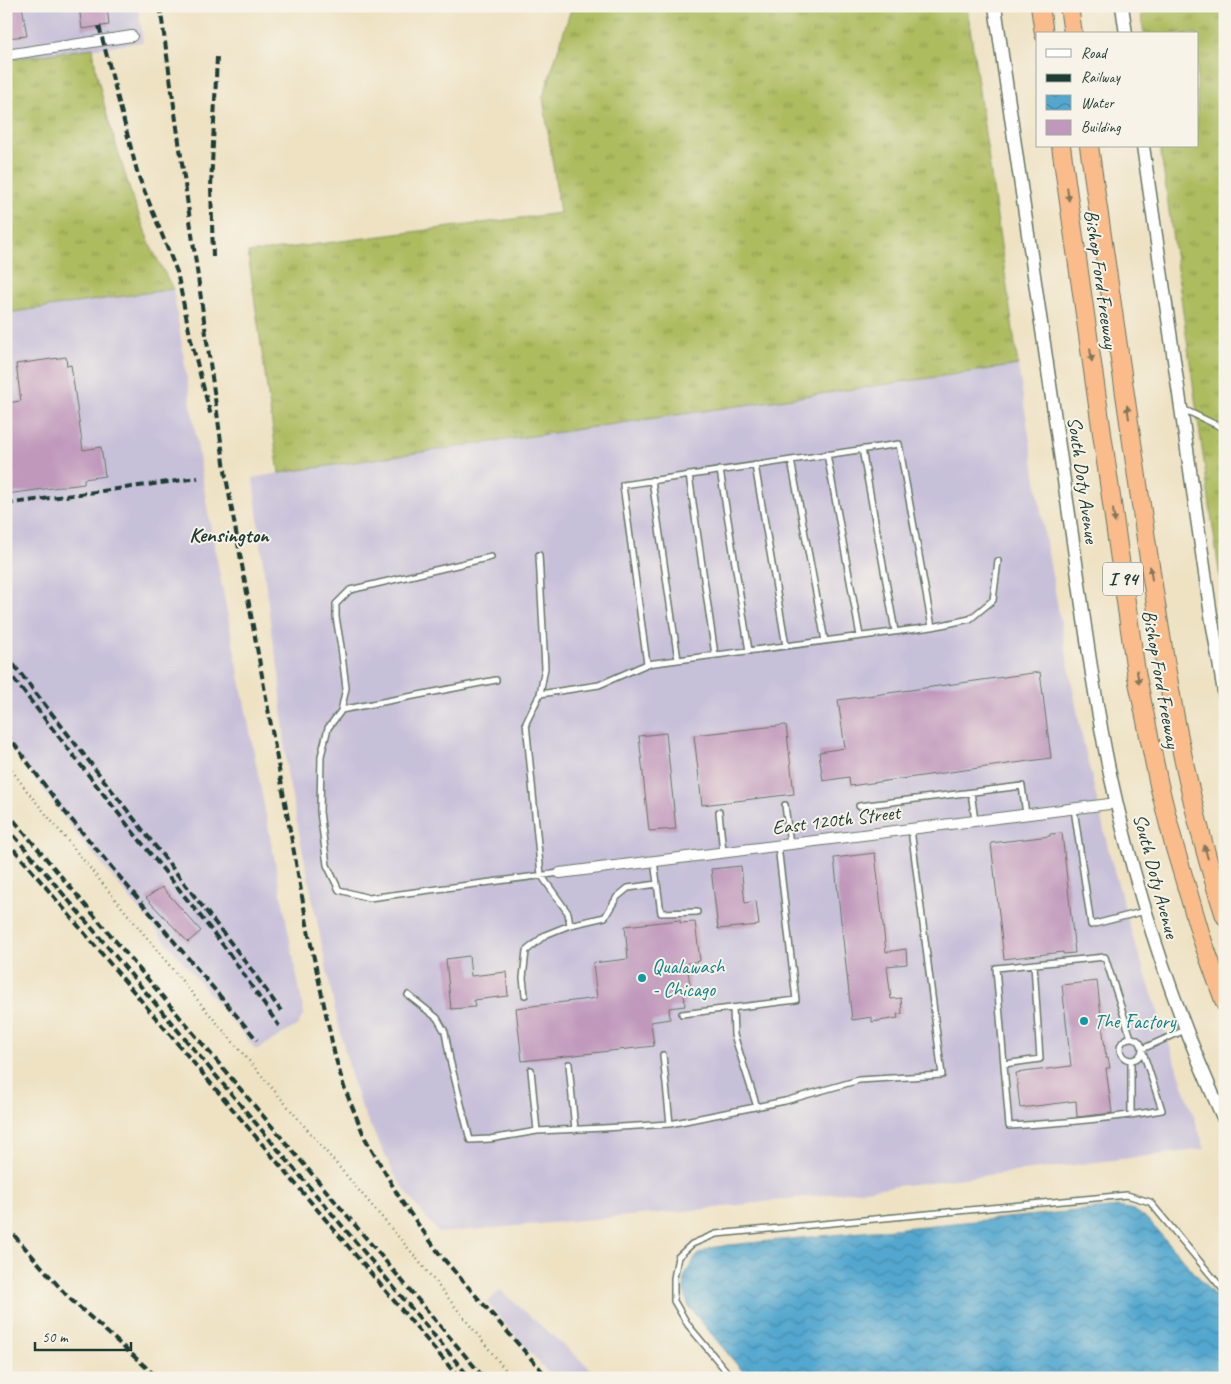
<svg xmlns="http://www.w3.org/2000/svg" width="1231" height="1384" viewBox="0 0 1231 1384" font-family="Caveat,sans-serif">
  <defs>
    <pattern id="grass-tufts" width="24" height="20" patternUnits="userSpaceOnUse" patternTransform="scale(1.25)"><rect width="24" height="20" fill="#adbc5f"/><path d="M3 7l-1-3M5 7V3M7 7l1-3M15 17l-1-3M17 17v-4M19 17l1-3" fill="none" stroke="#8c9a4f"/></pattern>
    <pattern id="water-waves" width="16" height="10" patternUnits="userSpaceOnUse" patternTransform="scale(1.25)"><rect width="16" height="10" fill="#53a7cf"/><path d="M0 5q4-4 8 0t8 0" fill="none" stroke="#4489a9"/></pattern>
  </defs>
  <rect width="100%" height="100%" fill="#f7f3e8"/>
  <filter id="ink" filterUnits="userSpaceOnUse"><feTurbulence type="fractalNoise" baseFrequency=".02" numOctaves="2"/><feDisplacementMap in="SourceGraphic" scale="10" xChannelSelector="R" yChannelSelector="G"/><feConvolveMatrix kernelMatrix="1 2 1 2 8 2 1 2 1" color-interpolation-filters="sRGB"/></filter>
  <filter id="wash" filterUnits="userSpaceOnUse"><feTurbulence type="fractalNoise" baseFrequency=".0096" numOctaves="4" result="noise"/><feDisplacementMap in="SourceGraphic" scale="20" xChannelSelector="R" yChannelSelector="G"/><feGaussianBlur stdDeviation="1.12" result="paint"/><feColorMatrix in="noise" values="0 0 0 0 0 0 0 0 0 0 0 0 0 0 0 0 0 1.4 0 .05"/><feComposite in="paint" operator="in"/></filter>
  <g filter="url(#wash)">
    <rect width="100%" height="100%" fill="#eee2c3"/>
    <path fill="#c7c0d9" d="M6 6H138L143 42 6 60Z
      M173 289 208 513 304 1013 298 1025 256 1050 78 836 6 740V313Z
      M1018 365 1045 537 1081 732 1110 856 1134 941 1205 1149 707 1209 439 1233 417 1207 397 1179 363 1111 353 1083 336 1015 287 773 279 673 271 629 253 478 279 473Z
      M500 1290 575 1355 601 1378H553L487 1303Z"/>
    <path fill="url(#grass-tufts)" stroke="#667c4a" d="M572 6H967L1018 365 279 473 248 253 560 213 543 97Z
      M1140 6H1225V614L1160 146H1197V34H1144Z
      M93 48 96 71 106 112 132 197 151 247 173 289 6 313V60Z"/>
    <path fill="url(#water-waves)" stroke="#397282" d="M1118 1207 1134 1210 1147 1219 1225 1307V1378H748L689 1307 684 1291 685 1275 697 1255 711 1248 729 1245Z"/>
    <g id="blocks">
      <path fill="#c098bc" d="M6 6H22L27 36 6 38Z
        M79 6H107L109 25 82 29Z
        M66 357 67 366 71 365 83 450 101 447 105 476 84 479V484L6 494V403L21 401 16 364Z
        M1040 672 1051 758 850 786 849 777 823 781 819 752 845 748 838 700Z
        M786 725 794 794 702 805 694 735Z
        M666 733 676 829 649 831 639 736Z
        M1062 833 1075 953 1063 954V952L1004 959 991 843 1050 836V834Z
        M875 853 886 952 906 949 907 964 887 966 891 999 901 998 902 1014H897L898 1018 872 1022V1017L852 1020 834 858Z
        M741 866 745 903 756 901 759 925 718 929 711 869Z
        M162 887 201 931 188 942 146 898Z
        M680 920V923L695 922 700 961 687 963 691 993 684 994 685 1006 669 1008 670 1019 651 1022 654 1046 522 1061 516 1008 597 998 593 963 628 959 625 926Z
        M469 956 471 976 506 972 508 996 474 1000 475 1007 451 1009 446 959Z
        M1097 981 1106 1058H1108L1110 1068H1106L1112 1113 1077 1117 1076 1101 1020 1108 1016 1073 1071 1066 1062 985Z"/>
    </g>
  </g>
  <g filter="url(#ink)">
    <use href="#blocks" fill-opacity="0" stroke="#677766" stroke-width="1"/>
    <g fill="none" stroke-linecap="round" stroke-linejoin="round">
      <g stroke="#677766" stroke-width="8">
        <path id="service" d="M1183 409 1225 429
          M862 449 895 631
          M827 454 860 636
          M791 460 825 641
          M755 465 786 646
          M720 470 749 651
          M689 475 715 655
          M652 480 678 660
          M539 555 545 668 540 694 526 723 541 875 568 913 570 925
          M491 557 350 590 336 604V617L341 647 346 688 341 711 328 728 321 756 320 812 327 865 339 890 369 898 560 873
          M647 664 623 485 899 444 932 627
          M540 694 599 685 647 664 932 627 970 619 993 600 998 561
          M341 710 496 680
          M971 792 975 821
          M785 805 790 844
          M859 806 1022 786 1026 814
          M1074 809 1091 925 1145 911
          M719 812 723 852
          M654 861 661 913 697 912
          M408 995 437 1018 445 1032 450 1060 470 1140 490 1139 537 1131 604 1128 670 1124 785 1101 859 1080 942 1075 911 829
          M525 995 523 978 526 951 545 935 570 925 605 917 617 897 628 888 657 884
          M733 1008 734 1035 757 1107
          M682 1014 796 1000 778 846
          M1120 1049a11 11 0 1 1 22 0a11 11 0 1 1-22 0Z
          M1131 1038 1105 957 996 968 1009 1126C1061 1123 1111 1119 1162 1110L1142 1049 1185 1030
          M663 1055 670 1124
          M1131 1061V1116
          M569 1064 575 1130
          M1004 1064 1040 1059 1034 964
          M531 1070 537 1131
          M732 1378 688 1325 674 1301V1278L678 1257 692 1244 716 1234 1127 1195 1150 1202 1225 1292"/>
      </g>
      <g stroke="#677766" stroke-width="12">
        <path id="minor" d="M6 55 132 36
          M560 873 1117 803"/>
      </g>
      <g stroke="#677766" stroke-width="15">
        <path id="tertiary" d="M995 6C1019 171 1042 336 1067 501 1081 592 1091 684 1110 774 1136 894 1174 1010 1225 1122
          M1122 6 1126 34
          M1143 146 1211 615 1225 698"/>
      </g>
      <g stroke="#677766" stroke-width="20">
        <path id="motorway" d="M1040 6 1044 34
          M1069 6 1073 34
          M1061 146 1136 672 1159 785 1174 845 1202 939 1225 1003
          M1089 146C1108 277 1127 408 1146 539 1165 666 1184 793 1225 916"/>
      </g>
      <path stroke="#677766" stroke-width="2.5" stroke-dasharray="1 4" stroke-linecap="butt" d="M6 762 27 791 205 1009 413 1254 512 1378"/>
      <use href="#service" stroke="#fff" stroke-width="5"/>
      <use href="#minor" stroke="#fff" stroke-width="10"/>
      <use href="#tertiary" stroke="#fff" stroke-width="12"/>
      <use href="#motorway" stroke="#f9bc8a" stroke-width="18"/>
      <path stroke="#1f3d34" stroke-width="4" stroke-dasharray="8 4" stroke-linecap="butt" d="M160 6 226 477 309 935 335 1056 344 1087 365 1138 402 1202 441 1256 548 1378
        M99 26 138 175 177 272 191 340 211 416
        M213 257 211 187 217 57
        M6 504 198 478
        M6 655 245 961 281 1011
        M6 669 129 827 194 908 226 949 279 1026
        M6 733 60 806 257 1040
        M6 811 484 1378
        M6 826 470 1378
        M6 840 459 1378
        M6 1226 68 1297 158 1378"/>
    </g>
    <defs><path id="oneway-solid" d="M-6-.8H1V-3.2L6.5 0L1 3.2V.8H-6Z" transform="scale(1.25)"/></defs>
    <g fill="#81765b">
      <use href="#oneway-solid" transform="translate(1068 194) rotate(82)"/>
      <use href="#oneway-solid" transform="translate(1091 355) rotate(82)"/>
      <use href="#oneway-solid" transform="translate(1128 412) rotate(-98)"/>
      <use href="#oneway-solid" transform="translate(1114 516) rotate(82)"/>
      <use href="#oneway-solid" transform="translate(1151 573) rotate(-98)"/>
      <use href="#oneway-solid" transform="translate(1138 677) rotate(79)"/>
      <use href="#oneway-solid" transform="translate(1206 852) rotate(-105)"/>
    </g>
  </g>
  <g fill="#0f9aa8" stroke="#f7f3e8" stroke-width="2">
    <circle cx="642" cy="978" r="5"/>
    <circle cx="1084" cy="1021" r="5"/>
  </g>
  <g text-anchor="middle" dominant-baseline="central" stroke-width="4" stroke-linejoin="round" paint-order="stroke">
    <rect fill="#f7f3e8" stroke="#60746a" stroke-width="1" x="1103" y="562.5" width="40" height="33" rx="4"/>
    <g font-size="19" font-weight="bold" fill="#1f3d34">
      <text x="1123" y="579">I 94</text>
    </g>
    <g font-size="20" fill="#1f3d34" stroke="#f7f3e8">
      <text transform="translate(1101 279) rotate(82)">Bishop Ford Freeway</text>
      <text transform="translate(1083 480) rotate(82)">South Doty Avenue</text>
      <text transform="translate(1161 679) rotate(80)">Bishop Ford Freeway</text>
      <text transform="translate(836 820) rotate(-7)">East 120th Street</text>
      <text transform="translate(1156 876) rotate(75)">South Doty Avenue</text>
    </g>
    <g font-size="20" fill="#0d838f" stroke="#f7f3e8" text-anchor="start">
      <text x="652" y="966">Qualawash<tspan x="652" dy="23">- Chicago</tspan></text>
      <text x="1094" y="1021">The Factory</text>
    </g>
    <g font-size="21" font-weight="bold" fill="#1f3d34" stroke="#f7f3e8">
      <text x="229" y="535">Kensington</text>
    </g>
  </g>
  <rect width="1231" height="1384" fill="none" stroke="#f7f3e8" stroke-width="25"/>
  <rect x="1036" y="32" width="162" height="115" fill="#f7f3e8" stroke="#a1aaa0"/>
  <rect x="1046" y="49" width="25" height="8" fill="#ffffff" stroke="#a1aaa0"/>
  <text x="1081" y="58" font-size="15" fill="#1f3d34">Road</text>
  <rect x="1046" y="74" width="25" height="8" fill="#1f3d34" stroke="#a1aaa0"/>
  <text x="1081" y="82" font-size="15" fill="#1f3d34">Railway</text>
  <rect x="1046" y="95" width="25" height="15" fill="url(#water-waves)" stroke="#a1aaa0"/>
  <text x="1081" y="108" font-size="15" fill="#1f3d34">Water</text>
  <rect x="1046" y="120" width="25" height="15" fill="#c098bc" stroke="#a1aaa0"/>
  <text x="1081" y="132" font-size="15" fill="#1f3d34">Building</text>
  <path d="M35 1342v8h96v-8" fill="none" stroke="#1f3d34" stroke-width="2.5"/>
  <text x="42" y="1342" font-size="15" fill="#1f3d34" stroke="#f7f3e8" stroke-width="4" paint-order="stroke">50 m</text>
</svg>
